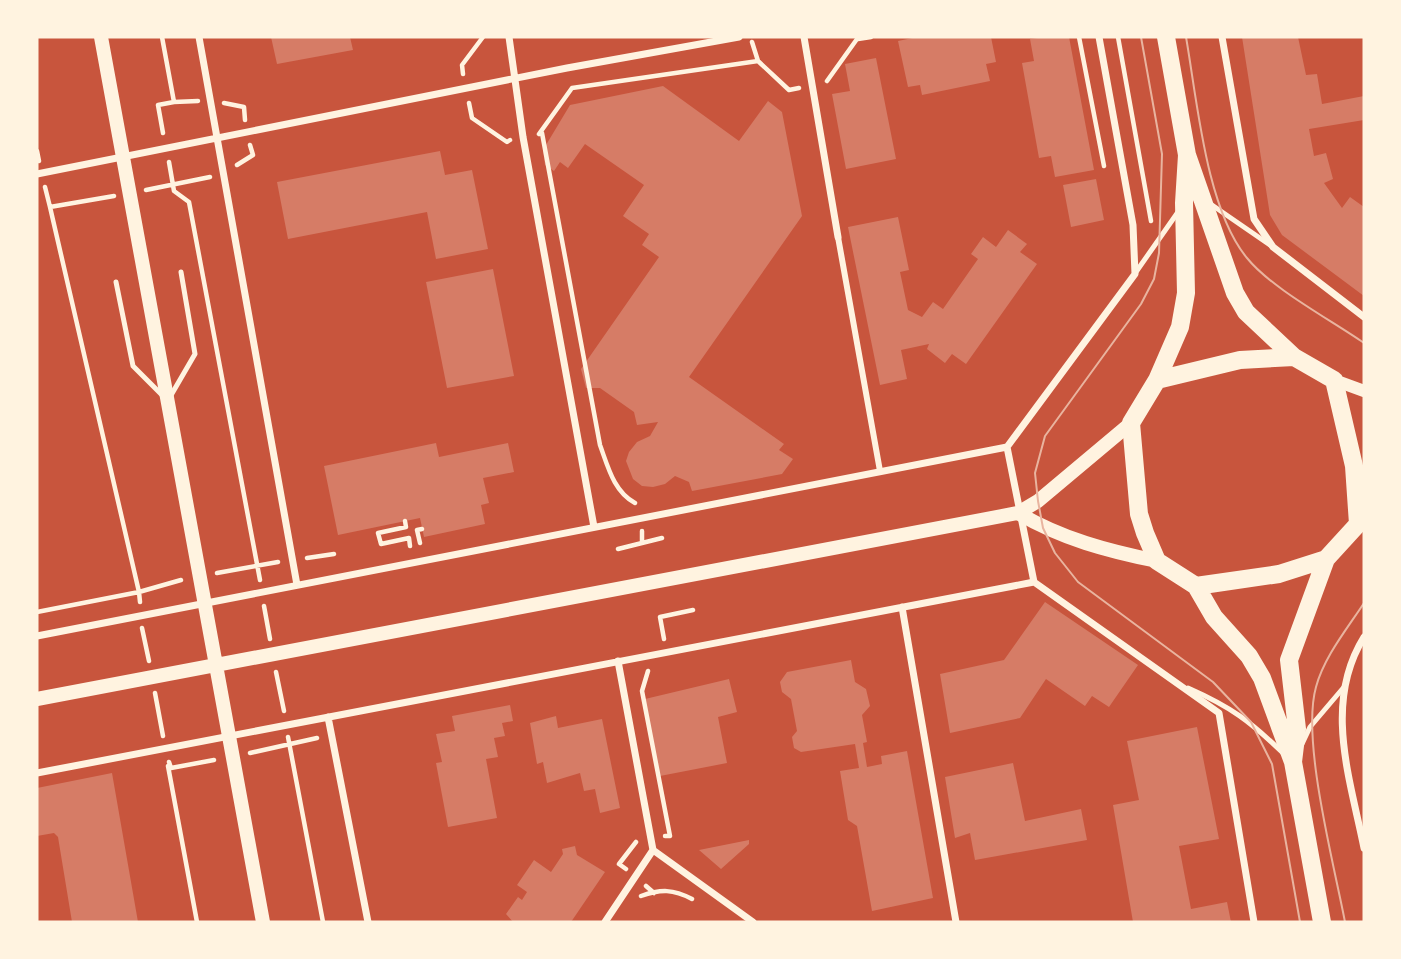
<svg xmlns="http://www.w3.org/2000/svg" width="1401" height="959" viewBox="0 0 1401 959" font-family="'Fira Sans Condensed',sans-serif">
  <rect width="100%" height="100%" fill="#c8553d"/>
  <path fill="#d67c66" d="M271 37H350L353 50 277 64Z
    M917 37H991L996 62 986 64 990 81 922 95 920 85 908 87 898 41Z
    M1045 37H1069L1094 170 1055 177 1051 156 1039 158 1022 63 1034 61 1030 39Z
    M1242 37H1298L1306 75 1317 74 1322 104 1364 96V120L1309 129 1314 156 1326 153 1333 179 1324 183 1342 208 1350 197 1364 207V296L1282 235 1270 215Z
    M876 58 896 159 846 169 832 94 850 91 845 64Z
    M663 86 739 141 768 101 782 112 802 216 689 377 784 444 779 450 793 459 782 474 692 491 689 482 675 476 665 484 653 487 642 486 633 479 626 461 629 452 637 442 650 436 658 422 637 425 634 412 600 388H586L581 369 659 257 642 245 649 234 623 216 644 185 585 144 568 168 560 162 554 171 545 165 543 150 570 105Z
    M440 151 445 175 472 170 488 249 436 259 427 212 288 239 277 182Z
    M1096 179 1104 220 1071 227 1063 185Z
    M898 217 909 270 900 272 908 310 922 317 933 302 943 309 978 259 971 254 983 237 996 247 1008 230 1027 244 1020 252 1037 264 966 364 952 354 945 363 927 349 929 344 901 350 907 379 880 385 848 227Z
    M493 269 514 376 447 388 426 282Z
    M436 443 439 457 508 443 514 472 483 478 489 503 481 505 485 524 424 537 420 518 338 535 324 466Z
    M1045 602 1138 665 1109 707 1092 696 1085 706 1046 679 1020 718 950 733 940 674 1004 660Z
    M851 660 855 682 866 689 870 706 862 715 867 742 863 743 867 767 882 764 881 756 907 751 933 898 872 911 857 826 848 820 840 771 859 768 855 744 801 752 794 748 792 737 797 731 791 699 782 692 780 682 787 672Z
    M729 679 737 712 718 717 727 763 660 776 645 699Z
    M510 705 513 721 502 723 505 736 494 738 498 757 486 759 497 818 448 827 436 763 442 762 436 734 455 731 452 716Z
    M556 716 558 728 602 719 620 808 600 813 595 789 584 791 580 773 547 783 543 762 537 764 530 723Z
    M1197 727 1219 839 1179 846 1191 909 1227 902 1231 922H1133L1113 805 1139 800 1127 741Z
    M1013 763 1025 821 1081 809 1087 840 975 860 970 833 955 838 945 777Z
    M112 773 138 922H72L58 837 54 833 37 836V788Z
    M749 840V844L721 869 699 850Z
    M575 846 577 855 605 872 571 922H513L506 914 518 897 522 900 527 892 517 885 534 860 551 872 563 854 562 849Z"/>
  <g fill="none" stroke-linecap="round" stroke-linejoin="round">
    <path stroke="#fff3e0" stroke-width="4.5" d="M162 37 174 102 158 105 163 133
      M1079 37 1104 166
      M1118 37 1151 221
      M858 39 871 37
      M752 42 758 61 789 90 799 88
      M463 74 462 65 483 37
      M827 81 857 39
      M174 102 198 101
      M224 103 244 107 245 120
      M469 103 472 118 507 142 510 140
      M542 133 600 445C608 467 614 492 635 503
      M539 134 572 88 758 61
      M37 151 39 161
      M169 162 174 191 189 202 260 580
      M237 165 253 155 250 145
      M45 187 50 207 114 196
      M146 190 210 177
      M405 521 406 527 378 533 381 544 409 538 410 546
      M642 531V543L662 538
      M420 543 417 530 422 529
      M618 549 642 543
      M307 558 334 554
      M217 573 278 562
      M140 602 139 592 181 580
      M264 606 270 639
      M37 612 139 592 50 207
      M142 628 149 661
      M664 639 660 617 693 610
      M648 671 642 691 670 836H665
      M276 672 284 711
      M155 693 163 736
      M288 737 323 922
      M250 753 317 738
      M169 762 171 768 214 760
      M168 766 197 922
      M626 869 619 864 636 842
      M646 886 654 893
      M641 896C661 889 673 889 692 899"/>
    <path stroke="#fff3e0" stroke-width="5" d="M1209 203 1270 245
      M1136 272 1178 212
      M116 282 133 366 162 395
      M170 397 195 354 181 272
      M1188 688C1231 707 1250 721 1283 753
      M1302 744 1310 727 1344 687"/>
    <path stroke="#fff3e0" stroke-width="6" d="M838 237 880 471"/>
    <path stroke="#fff3e0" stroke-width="7" d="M199 37 297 585
      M509 37 523 137 594 527
      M804 37 838 237
      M1099 37 1133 225 1135 274 1007 447 1034 582 1219 713 1254 922
      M1222 37 1254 219 1273 247 1364 317
      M37 174 567 68 739 37
      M902 607 956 922
      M37 636 1007 447
      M1364 637C1323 703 1350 778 1364 848
      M328 717 368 922
      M37 773 1034 582
      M653 850 753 922
      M605 922 653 850 618 661"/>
    <path stroke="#fff3e0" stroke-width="12" d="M1334 380 1364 391"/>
    <path stroke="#fff3e0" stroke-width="14" d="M101 37 263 922
      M1018 513C1062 539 1108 551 1157 561
      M37 699 1018 513 1038 501 1131 423"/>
    <path stroke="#fff3e0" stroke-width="18" d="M1166 37 1187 155 1235 293 1246 312 1294 357
      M1157 380 1240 360 1294 357 1334 380 1354 466 1358 524 1326 559 1279 574 1196 586 1157 561 1145 533 1139 514 1131 423 1157 380 1180 327 1186 293 1184 203 1187 155
      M1196 586 1214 617 1249 656 1262 678 1293 762 1322 922
      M1293 762 1297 729 1289 660 1326 559"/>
    <path stroke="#e9b49f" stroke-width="2" d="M1141 37 1162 154 1159 253 1154 279 1141 304 1045 436 1035 473 1038 501 1043 528 1055 553 1078 582 1213 682 1251 722 1272 764 1300 922
      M1186 37C1197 99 1206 209 1247 258 1271 288 1331 320 1364 343
      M1345 922C1334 864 1301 740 1316 687 1324 657 1347 629 1364 603"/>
  </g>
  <rect width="1401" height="959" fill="none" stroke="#fff3e0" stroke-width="77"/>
</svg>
